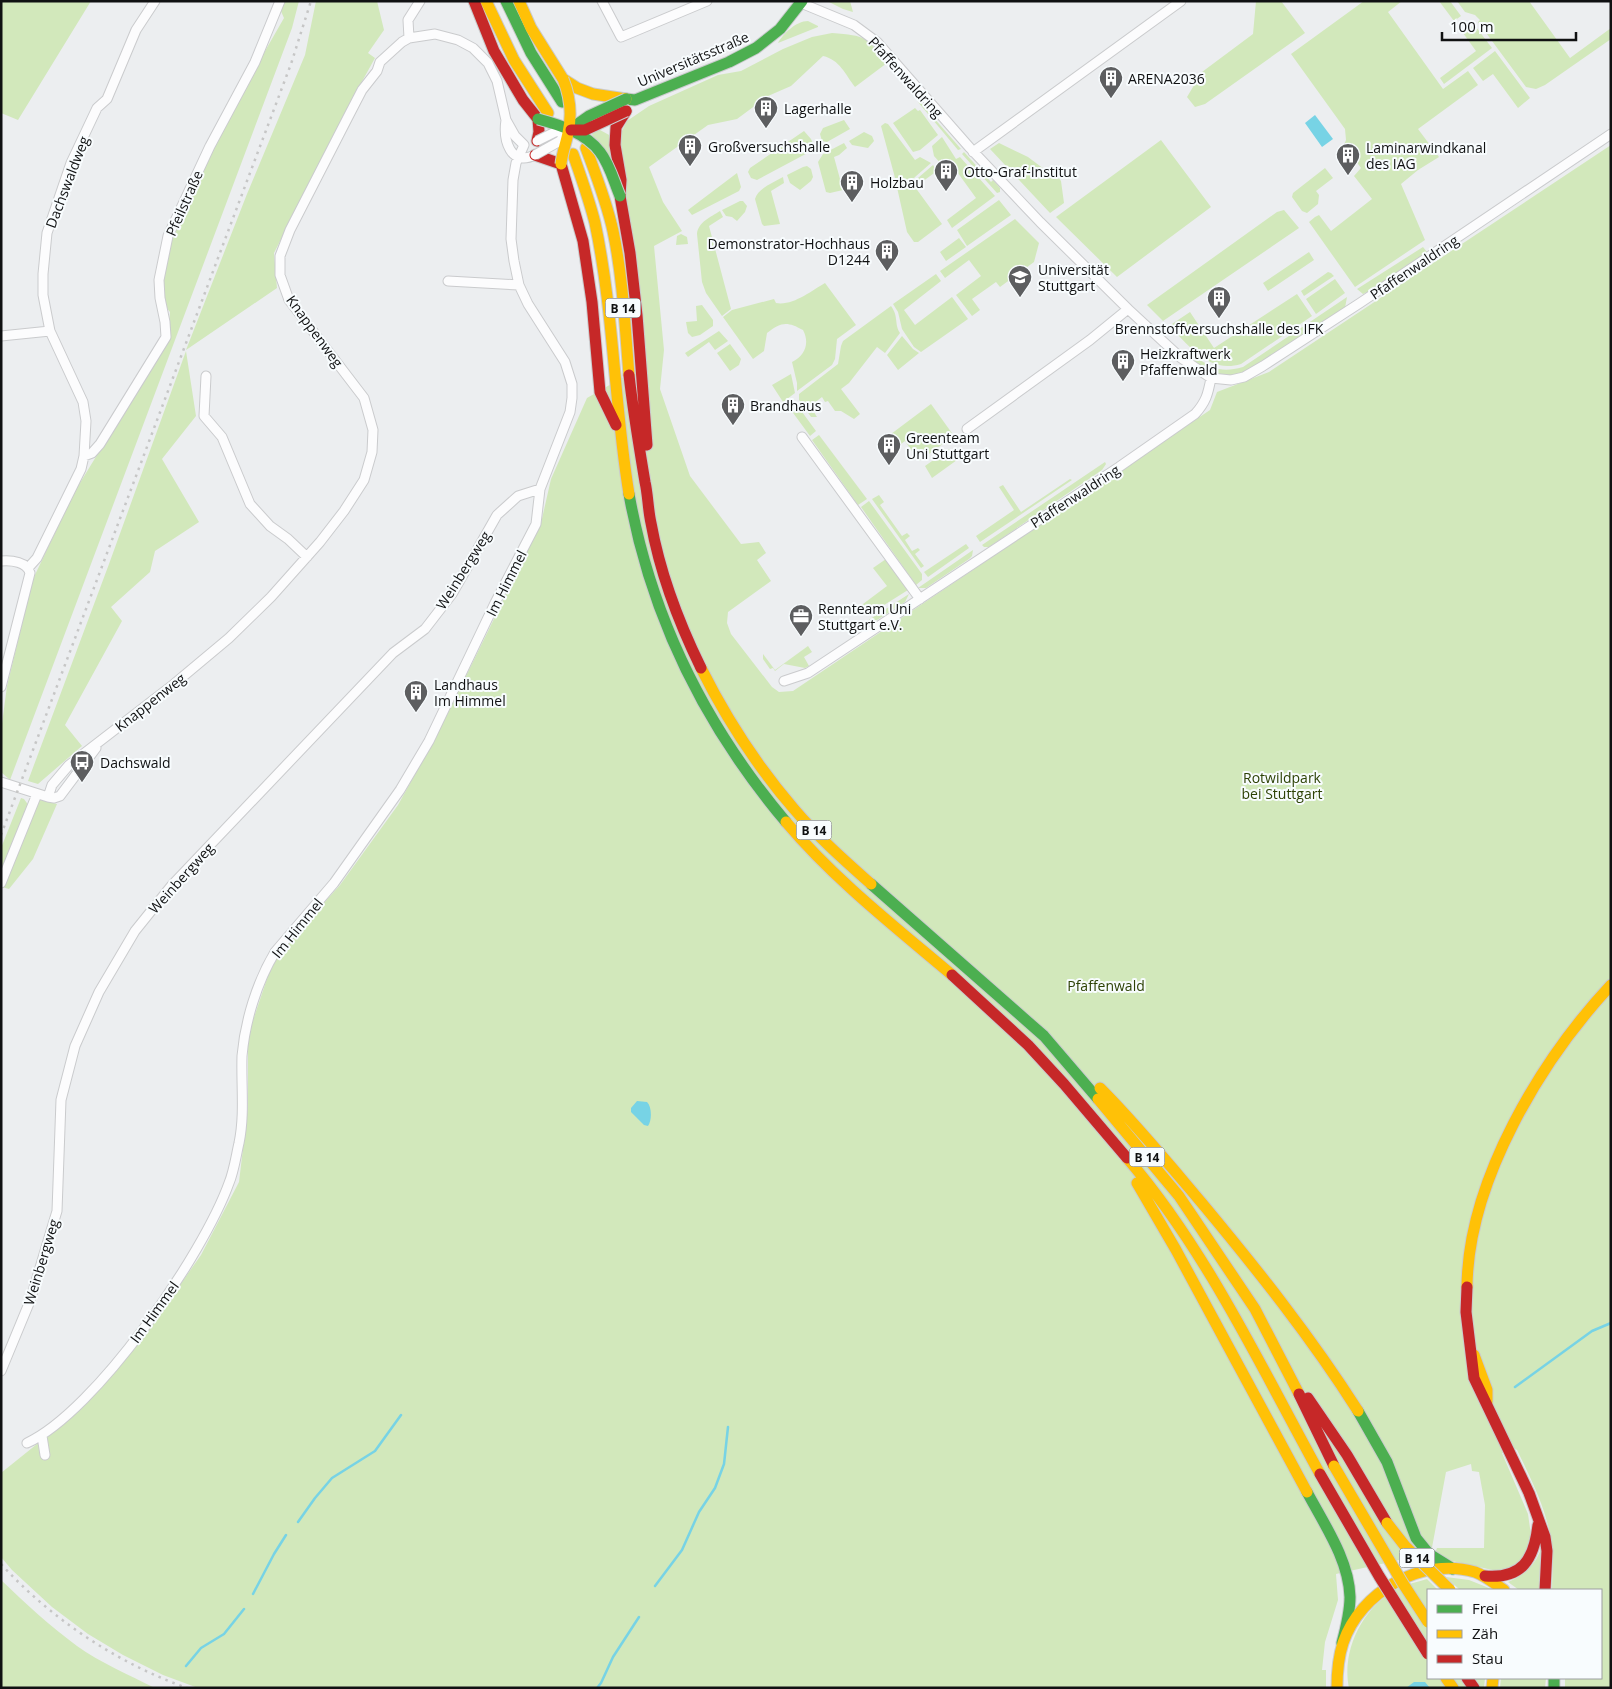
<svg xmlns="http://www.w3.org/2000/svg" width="1612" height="1689" viewBox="0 0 1612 1689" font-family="'Open Sans',sans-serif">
  <rect width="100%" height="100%" fill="#eceef0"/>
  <path fill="#d2e8bb" d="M1 1H91L18 120 1 113Z
    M283 1H299L292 28 10 780 1 772V731L7 686 33 579 75 491 168 339 170 312C153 294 170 241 178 220L241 93 284 18 280 9Z
    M316 1H377L384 30 368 53 375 58 349 105 274 253 277 288 186 350 247 194 305 55Z
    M827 1H850L853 12 843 9Z
    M1256 1H1281L1305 33 1205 104 1195 107 1187 97 1202 72 1253 34Z
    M1364 1H1402L1388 12 1443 89 1468 71 1478 85 1418 129 1439 157 1418 170 1401 184 1425 240 1355 287 1309 222 1315 217 1319 215 1331 231 1372 199 1354 176 1361 168 1353 157 1342 150 1346 140 1345 129 1291 54Z
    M1439 1H1450L1461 16 1454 21Z
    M1457 1H1529L1570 58 1611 28V39L1545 85 1536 89 1526 87 1478 22 1480 20 1475 15 1465 12Z
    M808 21 818 26V27L778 43C783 34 796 21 808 21Z
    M1472 26 1476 27 1492 48 1444 84 1440 78 1476 51 1463 33Z
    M832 33C867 36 865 36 887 63L855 87C845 74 840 60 823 56L791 86 768 96 737 119 708 125 649 167 663 202 682 231 654 246 664 350 660 389 690 476 741 544 759 542 766 553 757 560 771 581 728 612 727 623 731 634 772 687 779 692 793 691 1210 410 1217 392 1269 372 1611 145V1688H1565V1678H1601V1590H1552C1552 1576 1554 1562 1552 1548 1549 1514 1532 1481 1517 1450L1514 1448 1502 1453 1528 1514 1531 1535 1527 1553 1519 1563 1511 1569 1497 1571 1452 1561 1435 1553 1437 1548H1484L1485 1505 1479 1472 1472 1471 1471 1464 1446 1472 1431 1553 1336 1574 1338 1600 1325 1642 1322 1670H1326V1688H198L163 1675 123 1655 88 1634 52 1607 12 1570 1 1557V1473L78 1411 153 1323 201 1255 239 1182 248 1106V1035L274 958 340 885 398 805 440 729 541 523 551 479 587 398 646 364 620 144 622 131 627 121 649 106 718 75 741 71 783 49 812 37Z
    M1495 51 1530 98 1518 108 1493 74 1483 81 1473 68Z
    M918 102 929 107 926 109 961 149 958 150Z
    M915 108 918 111 920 110 938 135 920 150 913 152 893 123Z
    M844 120 850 129 827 142 822 141 820 134 823 128Z
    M885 123 888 124 915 160 920 157 931 163 915 177 908 185 911 184 933 165 937 171 915 187 942 224 918 242H914L907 232 894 174 881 126Z
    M599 127 600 130 611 136 618 177 590 131Z
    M804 131 811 139 815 149 757 180 751 178 748 172 750 168Z
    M864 132 872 136 874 141 868 148 852 145 849 141Z
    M942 137 956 159 960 157 995 196 952 228 947 220 976 198 950 162 943 166 934 156 932 146Z
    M1161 140 1211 207 1117 277 1056 217Z
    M844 143 847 148 839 155 834 157 843 190 830 193 826 192 818 162 823 154Z
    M999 143 1028 157 1056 178 1058 177 1061 181 1064 203 1050 213 990 149Z
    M964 152 991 182 993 180 1000 188V192L997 193 962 154Z
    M807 166 811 169 813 177 811 181 800 190 790 183 787 175 803 167Z
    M1325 168 1333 178 1316 191 1319 195 1318 204 1307 213 1302 211 1292 197 1293 193Z
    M737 173 741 187 739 191 692 215 688 210Z
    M783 177 784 183 771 191 780 224 764 226 762 224 755 199C758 188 773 183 783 177Z
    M999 200 1011 215 967 246 957 230Z
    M740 201H743L747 206 745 212 737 221 732 217 726 216 722 210Z
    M1284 210 1299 228 1163 321 1147 305 1277 212Z
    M720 211 723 217 709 226 731 309 722 316 706 293 702 282 697 234C698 222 711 217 720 211Z
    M1015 219 1039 243 1034 262 1000 287 996 282 972 299 980 310 972 316 956 295 981 276 969 260 945 278 940 271Z
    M681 234 687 237 688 244 676 245 677 236Z
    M959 238 966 247 946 261 940 252Z
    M1423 247 1427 252 1370 291 1363 294 1357 289Z
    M1309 252 1314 260 1268 291 1263 283Z
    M1328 272 1331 273 1334 276 1304 296 1301 291Z
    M936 274 941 281 904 310 915 325 952 297 968 319 921 352 914 347 902 329 898 312 893 304Z
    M1335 279 1345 293 1316 314 1306 299Z
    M825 283 856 325 837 339 835 359 832 365 797 391V383L792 362C805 356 810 343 803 330 787 321 781 322 767 333L764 351 753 359 723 317 732 310 774 299 776 303C793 306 811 291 825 283Z
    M1297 294 1312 316 1241 364C1209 374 1190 346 1169 326L1190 312 1214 348Z
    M1347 297 1345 308C1323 322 1251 376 1229 376 1215 375 1205 369 1193 362L1197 358C1214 369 1222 373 1243 367Z
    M702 305 713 320V326L700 335 692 337 688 333 686 322 697 321 696 306Z
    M891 306C899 317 894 324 900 333L885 353 877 347 849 383 841 389 860 414 854 419 841 411H835L828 401 825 402 822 397 813 404 812 409 817 417H811L799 400V394L838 364 841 346 843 341Z
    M719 331 728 341 715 350 709 342 688 357 685 353Z
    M902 336 913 349 919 353 898 370 887 355Z
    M730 344 741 359 739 365 730 371 717 353Z
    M186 351 196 416 162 459 199 522 155 551 150 572 111 607 122 621 65 725 82 746 38 784 28 781 109 564Z
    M791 374 795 393 783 402 772 385Z
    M794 401 816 431 810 436 788 406Z
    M931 404 954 436 919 461 905 441 889 453 884 446 890 441 887 437Z
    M819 435 867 499 858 505 812 440Z
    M949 449 957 460 932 478 925 466Z
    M1105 462 1106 464 1102 470 989 547H984L982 545Z
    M1070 479 1072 480 980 542 976 536 1014 510 999 487 1003 485 1021 512Z
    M879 495 884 502 880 505 902 536 907 533 910 536 905 540 912 551 918 548 920 550 915 554 924 566 921 568 872 499Z
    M869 501 922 574V580L916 585 861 507Z
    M966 544 969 548 928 577 924 572Z
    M973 550 972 556 969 559 926 588H918Z
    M886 559 908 590 873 612 865 608 859 607 887 586 873 568Z
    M909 594 905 602 863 629 861 625Z
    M808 646 812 652 804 657 809 666 805 668 784 664 775 671 773 668 770 669 763 659V654L775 670Z
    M21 798 24 799 29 806 1 872V848Z
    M40 799 57 804 33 859 9 889 2 887Z
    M1541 1548 1539 1590H1519L1508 1582C1524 1575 1536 1565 1541 1548Z
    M1446 1577 1469 1580 1494 1590H1460Z
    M1427 1579 1438 1590H1428V1678H1485L1484 1688H1349C1341 1650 1363 1607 1397 1589 1407 1584 1417 1582 1427 1579Z
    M1 1580C25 1603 50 1626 77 1646 101 1663 129 1675 155 1688H1Z
    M1501 1678H1546L1545 1688H1500Z"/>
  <path fill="#77d3e5" d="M1315 115 1333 139 1322 147 1305 123Z
    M637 1101 647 1102C652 1107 652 1120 648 1126L644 1125 631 1112V1108Z
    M1414 1682H1425L1430 1688H1406Z"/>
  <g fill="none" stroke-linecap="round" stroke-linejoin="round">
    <path stroke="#77d3e5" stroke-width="2.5" d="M1515 1387 1592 1331 1611 1323
      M298 1522 315 1498 332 1478 375 1451 401 1415
      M655 1586 682 1550 699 1512 715 1488 724 1464 728 1427
      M253 1594 274 1554 286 1535
      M186 1666 201 1648 224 1634 244 1609
      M597 1688 601 1683 613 1657 639 1617"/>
    <g stroke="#cacbcd" stroke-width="11">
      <path id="street" d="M602 1 621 37 707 1
        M801 3 854 25 877 42 970 148 1040 222 1128 309 1181 358 1211 378 1231 380 1244 377 1263 366 1360 303 1611 134
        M409 38 408 20 420 1
        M506 120C503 140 510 167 535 155
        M973 152 1181 1
        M448 281 519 285
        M1 336 50 331
        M206 376 204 416 222 437 250 504 270 526 288 539 307 557
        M967 429 1090 340 1128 309
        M802 437 920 599
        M84 456 92 453 100 444 166 337 165 322 160 298 159 280 168 236 210 146 255 62 280 1
        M1 561C12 560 27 562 30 573L1 687
        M28 568 37 558 81 469 84 456 86 421 83 402 50 331 43 295V274L47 233 71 163 97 108 107 99 136 30 155 1
        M784 681 808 673 1119 467 1195 414C1206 402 1208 394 1211 378
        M1 782 48 797 54 798 60 796 96 748
        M48 797 52 785 69 765 174 684 229 638 271 597 320 542 344 511 364 480 372 452 373 430 364 398 289 300 280 275V256L290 230 347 119 362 90 377 71 380 62 402 42 409 38 435 34 458 40 473 48 488 63 497 81 506 120 515 136 524 145
        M1 883 37 794
        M1 1371 30 1301 57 1211 61 1100 75 1046 99 992 135 931 172 885 393 653 425 629 452 594 497 515 518 496 540 489
        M42 1436 45 1455
        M27 1443C96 1411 203 1255 229 1183 234 1171 236 1156 239 1143 245 1114 241 1085 242 1056 245 1021 257 982 275 952L334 883 400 790 429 741 495 603 536 524 540 489 570 412 572 398V384L565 362 528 304 519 285 514 261 511 239 513 180 516 163 524 145"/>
    </g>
    <g stroke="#cacbcd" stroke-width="13">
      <path id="fast" d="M506 1 531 53 562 102
        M626 99 635 100 729 62 756 48 780 29 802 1
        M629 494C651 617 705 726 786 822
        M871 884 1044 1036 1098 1099
        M1358 1411 1387 1462 1416 1538 1429 1554 1453 1569
        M1307 1492C1324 1524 1349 1560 1350 1597 1350 1612 1346 1628 1342 1643
        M1554 1678V1688"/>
    </g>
    <g stroke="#cacbcd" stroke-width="13">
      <path id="slow" d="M486 1 514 60 548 113
        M519 1 531 28 563 79 577 88 593 94 626 99
        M586 148C596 175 607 203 613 231 623 278 625 328 629 375
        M573 154C581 177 589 199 595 223 614 312 614 404 629 494
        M701 668C726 718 757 766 794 809 817 836 844 860 871 884
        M786 822C834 879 894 926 952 975
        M1100 1088C1136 1124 1168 1163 1201 1202 1256 1268 1311 1337 1358 1411
        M1098 1099 1179 1196 1255 1309 1299 1394
        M1127 1158C1207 1251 1261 1367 1320 1474
        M1137 1183 1176 1250 1307 1492
        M1467 1287C1468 1181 1541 1060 1611 985
        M1474 1355 1487 1390V1402
        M1446 1678 1453 1688
        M1337 1688C1337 1673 1338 1658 1343 1643 1360 1592 1422 1556 1475 1572 1486 1576 1495 1584 1504 1590
        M1492 1688 1493 1678"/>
    </g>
    <g stroke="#cacbcd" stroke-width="13">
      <path id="jam" d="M474 1 494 51 523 100 538 119 539 132 537 141
        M626 111 616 127 615 145 621 180 620 196 630 253 637 315 647 445
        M535 155 561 164 583 241 592 302 600 392 616 425
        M629 375C633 411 639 446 645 482 648 495 648 510 651 523 660 573 679 623 701 668
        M952 975 1028 1045 1064 1084 1127 1158
        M1467 1287 1466 1312 1474 1378 1529 1493 1545 1537 1547 1551 1545 1590
        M1299 1394 1334 1466
        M1308 1398 1347 1455 1387 1523
        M1485 1576C1522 1579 1534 1560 1538 1525
        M1467 1678 1474 1688"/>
    </g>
    <use href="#street" stroke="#fcfcfd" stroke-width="9"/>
    <use href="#fast" stroke="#4caf50" stroke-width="11"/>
    <use href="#slow" stroke="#ffc107" stroke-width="11"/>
    <use href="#jam" stroke="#c62828" stroke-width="11"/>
    <path stroke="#c6c6c6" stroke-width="2.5" stroke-dasharray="2.5 5" stroke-linecap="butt" d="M1 835 291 64 311 1
      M1 1564C51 1619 117 1663 187 1688"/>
    <g stroke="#cacbcd" stroke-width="11" stroke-linecap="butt">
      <path id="street-bridge" d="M537 141 555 132 566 130
        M535 155 560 141 566 134"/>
    </g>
    <g stroke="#cacbcd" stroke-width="13" stroke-linecap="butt">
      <path id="fast-bridge" d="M538 119C560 125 586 133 600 152 610 165 614 182 620 196
        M569 130 589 116 626 99"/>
    </g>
    <g stroke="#cacbcd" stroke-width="13" stroke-linecap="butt">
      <path id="slow-bridge" d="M561 164C562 153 566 144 568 133 572 115 570 96 563 79
        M1334 1466 1402 1582 1428 1622
        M1387 1523 1405 1546 1450 1590"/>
    </g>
    <g stroke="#cacbcd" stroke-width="13" stroke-linecap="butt">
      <path id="jam-bridge" d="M571 130H585L626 111
        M1320 1474 1379 1576 1428 1654"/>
    </g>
    <use href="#street-bridge" stroke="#fcfcfd" stroke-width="9"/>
    <use href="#fast-bridge" stroke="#4caf50" stroke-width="11"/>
    <use href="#slow-bridge" stroke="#ffc107" stroke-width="11"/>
    <use href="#jam-bridge" stroke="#c62828" stroke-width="11"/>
  </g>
  <defs>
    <g id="building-pin" transform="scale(1.25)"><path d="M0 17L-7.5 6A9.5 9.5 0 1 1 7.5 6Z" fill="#5d5e60" stroke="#f8fcfe"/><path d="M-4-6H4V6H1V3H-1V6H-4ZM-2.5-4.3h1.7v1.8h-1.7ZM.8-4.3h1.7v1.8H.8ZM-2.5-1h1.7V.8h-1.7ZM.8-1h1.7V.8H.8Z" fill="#fff"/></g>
    <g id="university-pin" transform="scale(1.25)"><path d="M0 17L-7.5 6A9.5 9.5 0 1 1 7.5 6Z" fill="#5d5e60" stroke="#f8fcfe"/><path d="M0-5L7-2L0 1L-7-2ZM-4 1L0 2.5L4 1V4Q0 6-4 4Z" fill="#fff"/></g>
    <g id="office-pin" transform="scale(1.25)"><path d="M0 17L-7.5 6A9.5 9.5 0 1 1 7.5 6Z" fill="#5d5e60" stroke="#f8fcfe"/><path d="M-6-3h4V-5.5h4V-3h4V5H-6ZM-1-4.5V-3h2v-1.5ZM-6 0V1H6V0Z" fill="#fff"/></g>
    <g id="bus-pin" transform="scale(1.25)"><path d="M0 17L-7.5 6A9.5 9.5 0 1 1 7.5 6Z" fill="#5d5e60" stroke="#f8fcfe"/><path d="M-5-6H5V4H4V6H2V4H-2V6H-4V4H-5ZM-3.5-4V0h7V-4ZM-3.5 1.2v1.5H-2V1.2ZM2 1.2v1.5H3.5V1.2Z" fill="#fff"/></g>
  </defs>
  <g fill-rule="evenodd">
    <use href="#building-pin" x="1111" y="78"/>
    <use href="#building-pin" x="766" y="108"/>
    <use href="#building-pin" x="690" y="146"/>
    <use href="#building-pin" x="1348" y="155"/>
    <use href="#building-pin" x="946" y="171"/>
    <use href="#building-pin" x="852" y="182"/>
    <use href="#building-pin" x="887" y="251"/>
    <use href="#university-pin" x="1020" y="277"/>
    <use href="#building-pin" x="1219" y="298"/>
    <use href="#building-pin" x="1123" y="361"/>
    <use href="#building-pin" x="733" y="405"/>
    <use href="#building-pin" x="889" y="445"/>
    <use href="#office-pin" x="801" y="616"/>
    <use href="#building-pin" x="416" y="692"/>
    <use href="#bus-pin" x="82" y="762"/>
  </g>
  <g text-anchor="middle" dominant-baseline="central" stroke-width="4" stroke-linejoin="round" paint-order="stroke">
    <g fill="#f8fcfe" stroke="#565859" stroke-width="1">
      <rect x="605.5" y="298.5" width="35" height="19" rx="4"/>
      <rect x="796.5" y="820.5" width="35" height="19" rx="4"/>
      <rect x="1129.5" y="1147.5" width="35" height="19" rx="4"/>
      <rect x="1399.5" y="1548.5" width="35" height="19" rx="4"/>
    </g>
    <g font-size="12" font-weight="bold" fill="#101112">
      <text x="623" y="308">B 14</text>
      <text x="814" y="830">B 14</text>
      <text x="1147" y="1157">B 14</text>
      <text x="1417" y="1558">B 14</text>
    </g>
    <g font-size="14" fill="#101112" stroke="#f8fcfe">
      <text transform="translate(693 59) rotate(-23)">Universitätsstraße</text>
      <text transform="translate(906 77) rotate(48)">Pfaffenwaldring</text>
      <text transform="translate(67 182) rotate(-69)">Dachswaldweg</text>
      <text transform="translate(184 203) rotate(-66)">Pfeilstraße</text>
      <text transform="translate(1414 267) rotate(-34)">Pfaffenwaldring</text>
      <text transform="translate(315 331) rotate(54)">Knappenweg</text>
      <text transform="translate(1075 496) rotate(-33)">Pfaffenwaldring</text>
      <text transform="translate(463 570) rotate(-58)">Weinbergweg</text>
      <text transform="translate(506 583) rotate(-63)">Im Himmel</text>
      <text transform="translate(150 702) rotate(-38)">Knappenweg</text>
      <text transform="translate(181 878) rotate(-48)">Weinbergweg</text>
      <text transform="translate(297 928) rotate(-51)">Im Himmel</text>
      <text transform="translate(41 1262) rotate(-73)">Weinbergweg</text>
      <text transform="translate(154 1312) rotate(-54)">Im Himmel</text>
    </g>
    <g font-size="14" fill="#101112" stroke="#f8fcfe" text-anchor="start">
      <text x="1128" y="78">ARENA2036</text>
      <text x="784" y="108">Lagerhalle</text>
      <text x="708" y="146">Großversuchshalle</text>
      <text x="1366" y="147">Laminarwindkanal<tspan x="1366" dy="16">des IAG</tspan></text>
      <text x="964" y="171">Otto-Graf-Institut</text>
      <text x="870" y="182">Holzbau</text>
      <text x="870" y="243" text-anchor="end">Demonstrator-Hochhaus<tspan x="870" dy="16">D1244</tspan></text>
      <text x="1038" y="269">Universität<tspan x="1038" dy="16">Stuttgart</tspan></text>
      <text x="1219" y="328" text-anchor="middle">Brennstoffversuchshalle des IFK</text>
      <text x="1140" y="353">Heizkraftwerk<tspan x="1140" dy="16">Pfaffenwald</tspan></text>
      <text x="750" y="405">Brandhaus</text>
      <text x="906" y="437">Greenteam<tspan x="906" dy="16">Uni Stuttgart</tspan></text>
      <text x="818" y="608">Rennteam Uni<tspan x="818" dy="16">Stuttgart e.V.</tspan></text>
      <text x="434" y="684">Landhaus<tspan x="434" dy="16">Im Himmel</tspan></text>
      <text x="100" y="762">Dachswald</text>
    </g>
    <g font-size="14" fill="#2d4205" stroke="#f8fcfe">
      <text x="1282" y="777">Rotwildpark<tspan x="1282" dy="16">bei Stuttgart</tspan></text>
      <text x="1106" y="985">Pfaffenwald</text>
    </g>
  </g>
  <rect width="1612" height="1689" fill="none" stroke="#101112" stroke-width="5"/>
  <rect x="1427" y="1589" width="175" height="90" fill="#f8fcfe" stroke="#9b9ea0"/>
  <rect x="1437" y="1605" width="25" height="8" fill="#4caf50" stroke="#9b9ea0"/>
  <text x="1472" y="1614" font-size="15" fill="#101112">Frei</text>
  <rect x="1437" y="1630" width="25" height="8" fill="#ffc107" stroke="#9b9ea0"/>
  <text x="1472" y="1639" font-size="15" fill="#101112">Zäh</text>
  <rect x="1437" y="1655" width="25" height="8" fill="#c62828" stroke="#9b9ea0"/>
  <text x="1472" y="1664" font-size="15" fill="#101112">Stau</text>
  <path d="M1442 32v8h134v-8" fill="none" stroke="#101112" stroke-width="2.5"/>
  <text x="1450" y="32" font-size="15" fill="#101112" stroke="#f8fcfe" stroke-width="4" paint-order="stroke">100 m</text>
</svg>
